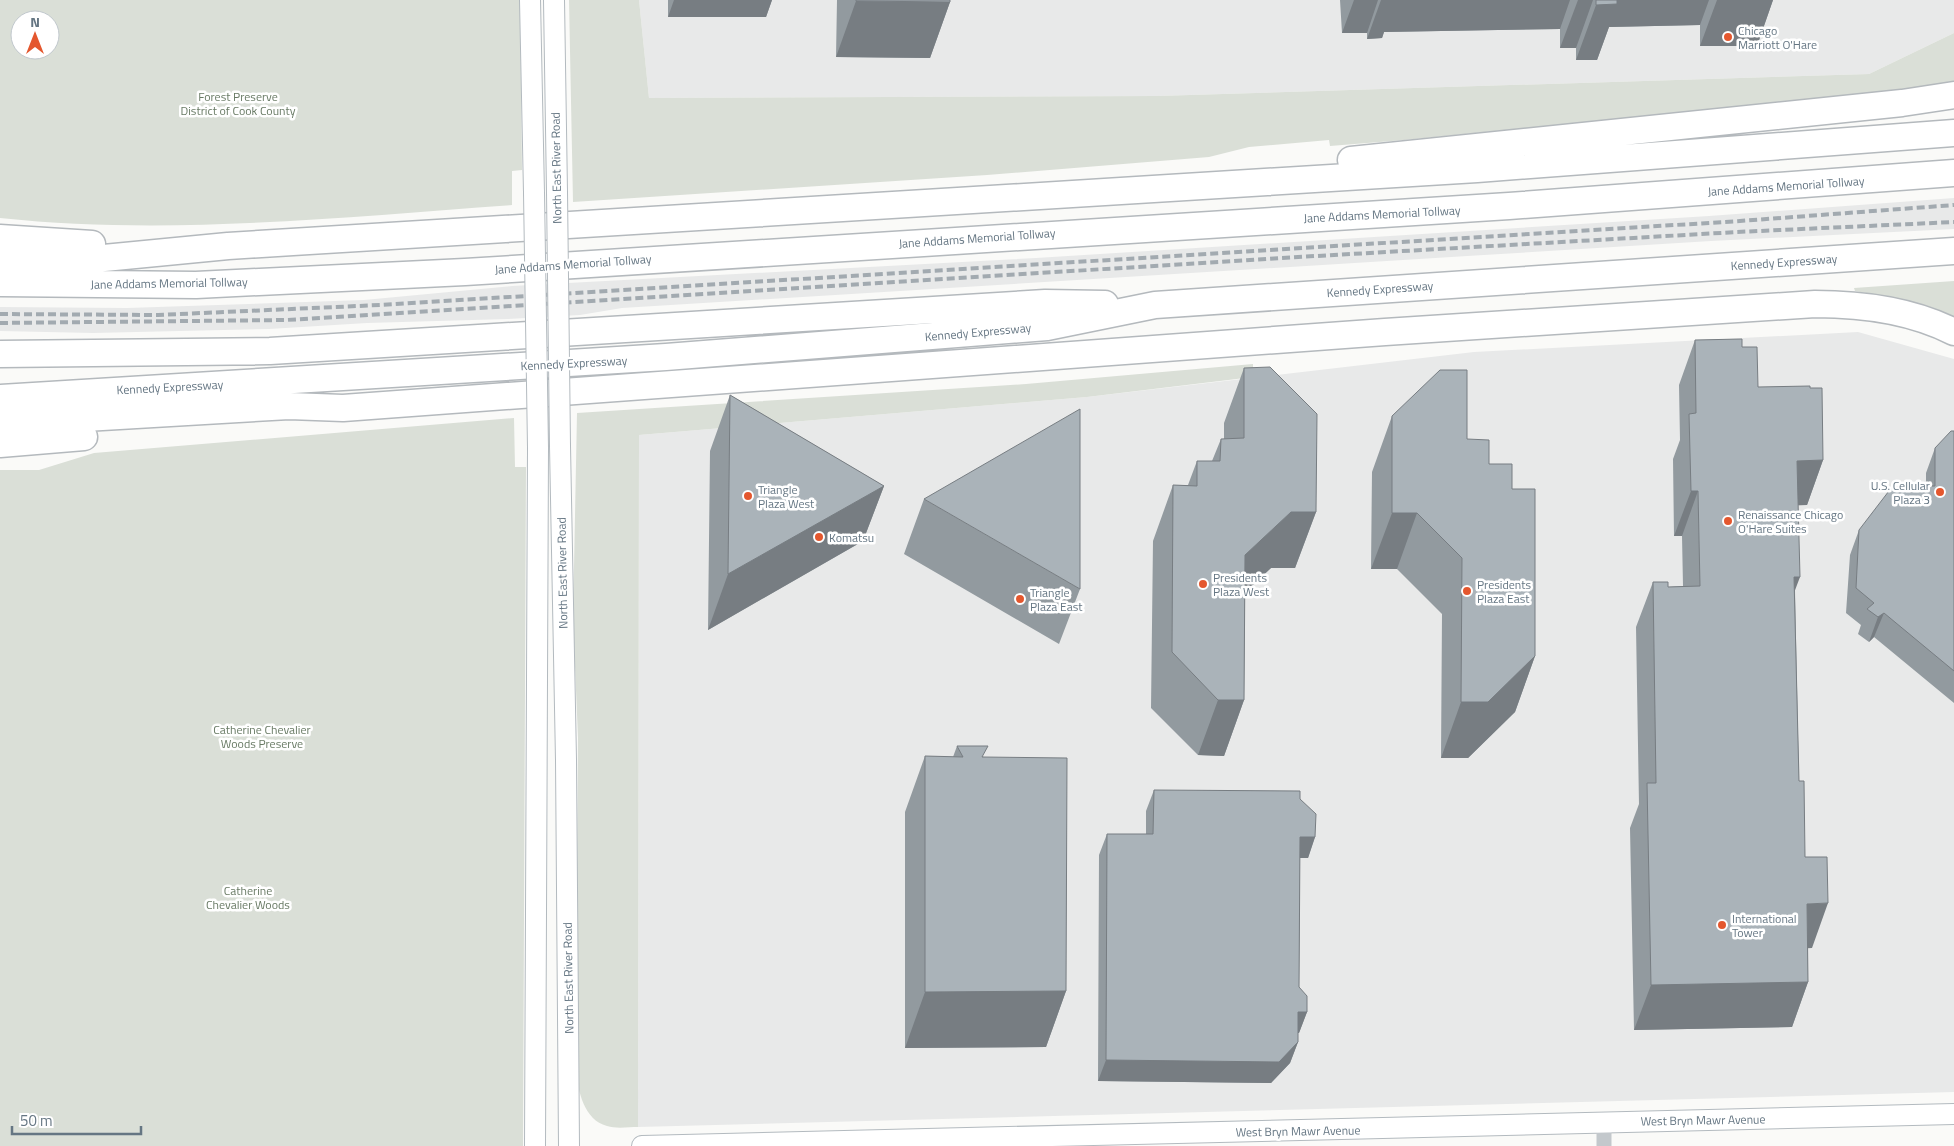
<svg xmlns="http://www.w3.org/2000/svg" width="1954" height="1146" viewBox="0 0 1954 1146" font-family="'Titillium Web',sans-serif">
  <rect width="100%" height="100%" fill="#fafaf8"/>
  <path fill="#e8e9e9" d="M639 0H1954V33L1869 74 1157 96 649 98Z
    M1954 198V229L1711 241 622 308 580 315 508 319 367 323 269 329 93 333 0 331V307L127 308 364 300 512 286 1036 258 1709 216Z
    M1858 332 1954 359V1092L638 1127 639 435 1087 397 1474 352Z"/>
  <path fill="#dadfd7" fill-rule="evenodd" d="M0 0H520L522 170 512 171V205C342 217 170 236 0 218ZM20 20H50V50H20Z
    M569 0H639L649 98 1157 96 1869 74 1954 33V82L1927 89 1404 140 1330 146 1329 140 1249 147 1209 157 987 175 573 202Z
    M1954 281V318L1895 298 1855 291 1854 288Z
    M1253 364V377L1087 397 639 435 638 1127C629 1127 616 1129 607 1126 584 1120 578 1091 576 1071L578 738 573 618 577 413 1026 384Z
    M514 418 515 467H526L523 1146H0V470H39L94 453Z"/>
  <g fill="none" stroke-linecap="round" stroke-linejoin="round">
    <g stroke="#b3babf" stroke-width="22">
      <path id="secondary" d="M530 0 534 193
        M554 0 557 192
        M560 446 566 760 569 1146
        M535 1146 538 448
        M642 1146 1954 1114"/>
    </g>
    <g stroke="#b4b9bd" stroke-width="29">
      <path id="highway" d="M1351 160 1902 103 1954 95
        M0 238 92 244
        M0 262 73 261 228 246 1477 169 1954 133
        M0 283 196 285 465 272 1509 206 1954 173
        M0 354 270 351 1045 303 1105 304
        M0 398 666 357 1047 327 1155 305 1954 251
        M0 423 289 406 343 408 1385 332 1815 304C1863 304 1911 310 1954 332
        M0 444 84 437"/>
    </g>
    <path stroke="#c3c8cc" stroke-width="15" d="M1604 1123V1146"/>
    <use href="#secondary" stroke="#fff" stroke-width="20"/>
    <use href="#highway" stroke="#fff" stroke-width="26"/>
    <path stroke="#a2aab0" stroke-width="4" stroke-dasharray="8 4" stroke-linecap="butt" d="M0 314 158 315 380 305 1740 221 1954 205
      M0 323 286 320 1281 258 1737 232 1954 222"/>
    <g stroke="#b3babf" stroke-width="22" stroke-linecap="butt">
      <path id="secondary-bridge" d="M557 192 560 446
        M534 193 538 448"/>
    </g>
    <use href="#secondary-bridge" stroke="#fff" stroke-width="20"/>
  </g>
  <path fill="#929a9f" d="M668 0H772L766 17H668Z
    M837 0H950V2L930 58 836 57Z
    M1340 0H1773L1757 46H1700V25L1609 27 1597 60H1576V48H1560V29L1384 32 1382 38 1367 39V33H1342Z
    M1695 340 1742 347 1758 387 1823 460 1807 505H1798L1795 591 1799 781 1812 948H1808V982L1792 1027 1634 1030 1630 828 1639 804 1636 627 1653 582 1668 587 1683 586 1682 536H1674L1673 459 1680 440 1679 385Z
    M1244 368 1316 512 1295 568H1271L1245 592 1244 700 1224 756 1198 755 1151 708 1153 541 1173 485H1188L1197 461H1212L1221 439H1224V423Z
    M730 395 884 486 863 541 708 630 710 451Z
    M1392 416 1467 439 1512 489 1535 656 1515 712 1468 758H1441L1442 614 1397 569H1371L1372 472Z
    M1954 431V703L1874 637 1869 642 1858 634 1861 625 1846 613 1850 555 1859 530 1926 487V473L1935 448Z
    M924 499 1080 589 1059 644 904 554Z
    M957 746 984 757 1066 991 1046 1047 905 1048V812L925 756 953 757Z
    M1154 790 1300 799 1315 837 1308 858H1300L1299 987 1307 1012 1299 1033H1298V1042L1290 1063 1271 1083 1098 1081 1099 855 1107 834H1146V811Z"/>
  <path fill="#777d82" d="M674 0H772L766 17H668Z
    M1354 0H1378L1367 33H1342Z
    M1381 0H1570L1560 29 1384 32 1382 38 1367 39Z
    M1578 0H1593L1576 48H1560Z
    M1606 0H1709L1700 25 1609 27 1597 60H1576L1596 5Z
    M1717 0H1773L1757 46H1700Z
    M856 1 950 2 930 58 836 57Z
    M1823 460 1807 505 1781 506 1797 461Z
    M884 486 863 541 708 630 728 574Z
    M1691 491H1698L1682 536H1674Z
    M1291 512H1316L1295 568H1271L1225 611 1245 555Z
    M1392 513H1417L1397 569H1371Z
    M1794 577H1800L1783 622Z
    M1884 613 1874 637 1869 642 1878 617Z
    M1535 656 1515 712 1468 758H1441L1461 702Z
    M1218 700H1244L1224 756 1198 755Z
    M1300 837H1315L1308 858H1292Z
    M1828 903 1812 948 1790 949 1807 904Z
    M1808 982 1792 1027 1634 1030 1651 985Z
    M1066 991 1046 1047 905 1048 925 992Z
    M1298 1012H1307L1299 1033H1290Z
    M1298 1042 1290 1063 1271 1083 1098 1081 1106 1060Z"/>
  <path fill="#aab3b9" stroke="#777d82" d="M856 0H950V2L856 1Z
    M1596 0H1617V4L1596 5Z
    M1742 339V347H1757L1758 387 1810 386V388H1822L1823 460 1797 461 1800 577H1794L1799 781H1804L1805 857H1827L1828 903 1807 904 1808 982 1651 985 1647 783H1656L1653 582H1668V587L1700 586 1698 491H1691L1689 414 1696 413 1695 340Z
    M1270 367 1317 414 1316 512H1291L1245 555 1244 700H1218L1172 652 1173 485 1197 486V461H1220L1221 439 1244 438V368Z
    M1440 370H1467V439L1489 440V464H1512V489H1535V656L1488 702H1461L1462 558 1417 513H1392V416Z
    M730 395 884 486 728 574Z
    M1080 409V589L924 499Z
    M1951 431H1954V671L1884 613 1878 617 1867 609 1874 603 1856 588 1859 530 1892 487 1935 486V448Z
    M957 746H988L982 757 1067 758 1066 991 925 992V756L963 757Z
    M1154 790 1300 791V799L1316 814 1315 837H1300L1299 987 1307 996V1012H1298V1042L1279 1062 1106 1060 1107 834H1153Z"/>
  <g fill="#e4572e" stroke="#fff" stroke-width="2">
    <circle cx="1728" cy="37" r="5"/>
    <circle cx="1940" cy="492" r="5"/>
    <circle cx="748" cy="496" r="5"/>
    <circle cx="1728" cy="521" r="5"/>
    <circle cx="819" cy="537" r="5"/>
    <circle cx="1203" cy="584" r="5"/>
    <circle cx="1467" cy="591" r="5"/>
    <circle cx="1020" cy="599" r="5"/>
    <circle cx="1722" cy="925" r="5"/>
  </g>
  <g text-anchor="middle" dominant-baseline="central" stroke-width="5" stroke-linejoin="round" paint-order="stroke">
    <g font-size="12" fill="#657683" stroke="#fff" text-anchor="start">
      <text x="1738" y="30">Chicago<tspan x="1738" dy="14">Marriott O'Hare</tspan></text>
      <text x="1930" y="485" text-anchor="end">U.S. Cellular<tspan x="1930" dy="14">Plaza 3</tspan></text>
      <text x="758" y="489">Triangle<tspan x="758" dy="14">Plaza West</tspan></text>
      <text x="1738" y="514">Renaissance Chicago<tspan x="1738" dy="14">O'Hare Suites</tspan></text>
      <text x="829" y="537">Komatsu</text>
      <text x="1213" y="577">Presidents<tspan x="1213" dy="14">Plaza West</tspan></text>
      <text x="1477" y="584">Presidents<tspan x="1477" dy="14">Plaza East</tspan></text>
      <text x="1030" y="592">Triangle<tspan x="1030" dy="14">Plaza East</tspan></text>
      <text x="1732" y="918">International<tspan x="1732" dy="14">Tower</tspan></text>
    </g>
    <g font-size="12" fill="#687a64" stroke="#fff">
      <text x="238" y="96">Forest Preserve<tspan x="238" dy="14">District of Cook County</tspan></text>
      <text x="262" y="729">Catherine Chevalier<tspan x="262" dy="14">Woods Preserve</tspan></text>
      <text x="248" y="890">Catherine<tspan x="248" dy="14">Chevalier Woods</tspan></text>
    </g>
    <g font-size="12" fill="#657683" stroke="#fff">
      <text transform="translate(556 168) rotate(-91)">North East River Road</text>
      <text transform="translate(1786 186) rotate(-4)">Jane Addams Memorial Tollway</text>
      <text transform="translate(1382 214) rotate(-3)">Jane Addams Memorial Tollway</text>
      <text transform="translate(977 238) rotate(-4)">Jane Addams Memorial Tollway</text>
      <text transform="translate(1784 262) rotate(-4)">Kennedy Expressway</text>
      <text transform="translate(573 264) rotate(-4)">Jane Addams Memorial Tollway</text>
      <text transform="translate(169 283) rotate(-1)">Jane Addams Memorial Tollway</text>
      <text transform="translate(1380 289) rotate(-4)">Kennedy Expressway</text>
      <text transform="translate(978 332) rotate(-5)">Kennedy Expressway</text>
      <text transform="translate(574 363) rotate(-3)">Kennedy Expressway</text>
      <text transform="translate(170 387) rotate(-3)">Kennedy Expressway</text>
      <text transform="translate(562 573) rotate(-91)">North East River Road</text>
      <text transform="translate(568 978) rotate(-91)">North East River Road</text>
      <text transform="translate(1703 1120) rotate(-1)">West Bryn Mawr Avenue</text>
      <text transform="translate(1298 1131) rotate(-1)">West Bryn Mawr Avenue</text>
    </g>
  </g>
  <g transform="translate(35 35)"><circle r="24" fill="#ffffff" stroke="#c1c8cd"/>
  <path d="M0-4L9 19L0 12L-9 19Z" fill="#e4572e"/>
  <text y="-8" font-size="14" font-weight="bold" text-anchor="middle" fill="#657683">N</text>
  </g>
  <path d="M12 1126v8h129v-8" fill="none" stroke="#657683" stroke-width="2.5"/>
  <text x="20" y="1126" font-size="15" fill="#657683" stroke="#ffffff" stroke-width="4" paint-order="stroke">50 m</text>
</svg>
